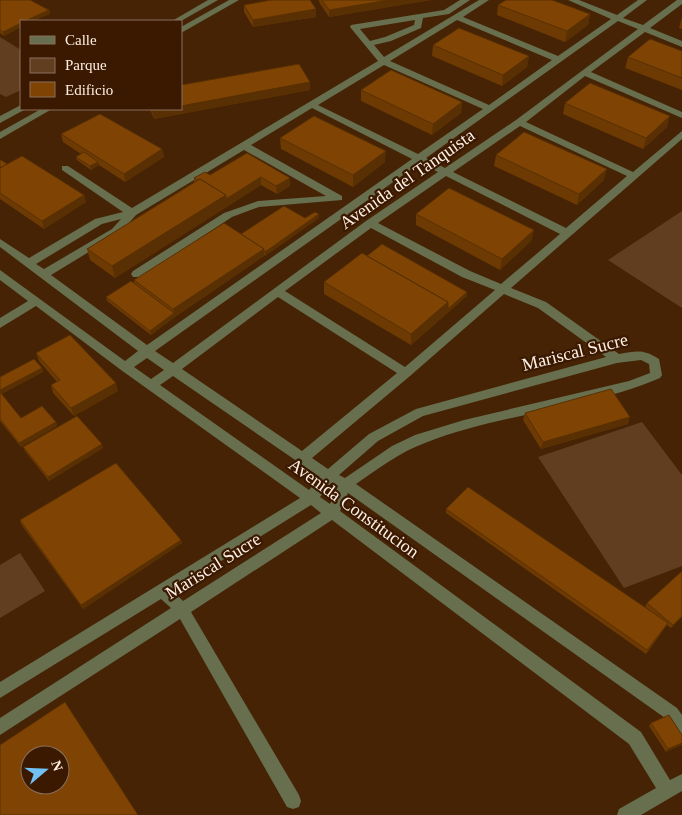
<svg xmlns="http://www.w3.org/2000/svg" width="682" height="815" viewBox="0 0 682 815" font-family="Georgia,serif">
  <rect width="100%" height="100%" fill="#452304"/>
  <path fill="#623e21" d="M0 37 21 50V90L6 97 0 94Z
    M682 211V308L608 260Z
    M642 422 682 475V566L624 588 538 457Z
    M20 553 45 591 0 618V565Z"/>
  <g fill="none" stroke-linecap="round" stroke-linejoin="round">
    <path fill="#676f4e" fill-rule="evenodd" d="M208 0H218L181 21H172Z
      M229 0H239L181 33V27Z
      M460 0H470L449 14 423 18 421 28 391 41 374 45 384 57 479 0H489L463 17 558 56 611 19 568 0H579L617 15 638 0H647L623 18 643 25 677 0H682V4L650 28 682 41V47L645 32 591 72 682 112V118L585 76 526 122 633 172 682 131V139L511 288 546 302 619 354C637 351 643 349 659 359L662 375 660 378C585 410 501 413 425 443 400 452 378 469 356 484L677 708 682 715V736L676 734 665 718 348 493 340 511 641 732 670 780 682 774V791L641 815H617L619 809 656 788 629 744 332 520 191 612 299 795 301 801 299 807 293 809 287 807 180 619 0 735V718L171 608 161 599 0 698V682L300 498 121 370 36 306 0 328V318L28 301 0 280V270L125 361 138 351 0 247V239L29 258 95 219 123 212 62 170V166H68L132 208 378 61 350 27 351 25 444 10ZM415 20 414 25 385 37 370 41 360 29ZM457 20 552 60 489 105 390 61ZM618 21 638 29 516 120 445 168 426 158ZM384 65 483 109 418 154 318 105ZM312 108 412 159 147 345 51 275 120 233 136 215 244 150 326 196 258 201 224 213 133 271 131 274 133 277H141L232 217 259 207 342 200V196L251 145ZM520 126 627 176 566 228 453 172ZM420 163 438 172 366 221 173 363 155 351ZM446 176 560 234 501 284 470 271 378 223ZM121 219 112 229 44 269 36 264 102 224ZM371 228 462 277 495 290 405 367 285 291ZM504 294 538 308 606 357 416 409 369 434 328 469 312 458 410 376ZM278 297 397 373 302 451 182 369ZM147 358 164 370 151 379 134 367ZM641 360 649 364 650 373 629 381 464 420 415 435 392 446 345 478 339 475 378 441 423 416 617 363ZM173 376 320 477 309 490 160 385ZM331 483 338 486 330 504 320 497ZM311 505 321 513 183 601 173 591Z
      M21 105V109L24 110 0 123V116Z
      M41 109H52L0 139V132Z"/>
  </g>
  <path fill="#6d3a03" d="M0 0 49 10 50 14 21 21V27L4 36 0 33Z
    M319 0H431L329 17 319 2Z
    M244 5 316 17 253 27 244 12Z
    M498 5 590 14 588 25 565 42 497 15Z
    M682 17V29L679 28Z
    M433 45 529 56 527 67 502 86 432 56Z
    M682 51V90L625 68 628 57Z
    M310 82V90L154 119 150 109H181Z
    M361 90 462 102 461 113 432 135 361 101Z
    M565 103 667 127 643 149 563 114Z
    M61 134 162 149 164 157 125 182 99 165 91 170 77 160 76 157 81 154 63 142Z
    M280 138 385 162 353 187 281 149Z
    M496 155 604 180 577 205 494 166Z
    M0 160 7 164 84 195 86 202 44 229 0 199Z
    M210 175 290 178V186L277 194 261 185 115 278 90 260 87 249 194 182V178Z
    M416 214 534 230 531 241 500 270 416 225Z
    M305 218H319L265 256 264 255V256L175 317 151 335 107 301 106 297 134 284V280L241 234Z
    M324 282 467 292V296L411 345 324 294Z
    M36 353 118 391 74 416 53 393 51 385 57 382 39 361Z
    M42 368 43 372 1 394 21 418 56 422 57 426 21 447 0 421V377Z
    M525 413 628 424 541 449 523 420Z
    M102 444 103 448 49 481 25 451 23 447Z
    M446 509 649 610 645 607 647 603 682 571V617L671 628 667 625 646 654 446 513Z
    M20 520 181 540 182 543 83 609 21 524Z
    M651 723 682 735 666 752 649 726Z"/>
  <path fill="#593003" d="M389 0H431L329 17V10Z
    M316 9V17L253 27V20Z
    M49 10 50 14 34 21H25Z
    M590 14 588 25 565 42 567 31Z
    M21 23V27L4 36 3 32Z
    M529 56 527 67 502 86 503 75Z
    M310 82V90L154 119 152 111 165 109H181V106Z
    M462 102 461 113 432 135 433 124Z
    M670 116 667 127 643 149 646 138Z
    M162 149 164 157 125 182 124 174Z
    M386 151 385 162 353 187V175Z
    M98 162 99 165 91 170 90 166Z
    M607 169 604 180 577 205 579 194Z
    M261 177V185L115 278 112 266 226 195Z
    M290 178V186L277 194 276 186Z
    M84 195 86 202 44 229 42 221Z
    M319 214V218L265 256V252Z
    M534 230 531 241 500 270 502 259Z
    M264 249V256L175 317 151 335 150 331 174 313 173 309Z
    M467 292V296L411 345V334L448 302Z
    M42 368 43 372 0 395V390Z
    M116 383 118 391 74 416 71 408Z
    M630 417 628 424 541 449 543 442Z
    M56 422 57 426 21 447 19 443Z
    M102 444 103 448 49 481 48 477Z
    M181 540 182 543 83 609 81 605Z
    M682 616V617L671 628 673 625Z
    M682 743V745L666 752 668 749Z"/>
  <path fill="#7f4404" stroke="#593003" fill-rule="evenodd" d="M0 0H30L49 10 25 21H21V23L3 32 0 30Z
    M271 0H310L316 9 253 20 244 5Z
    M322 0H389L329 10Z
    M506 0H552L590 14 567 31 498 5Z
    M459 28 529 56 503 75 433 45Z
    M650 39 682 51V78L628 57Z
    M299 64 310 82 181 106V85Z
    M391 70 462 102 433 124 361 90Z
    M590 83 670 116 646 138 565 103Z
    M151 109H165L152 111Z
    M100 114 162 149 124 174 61 134Z
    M314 116 386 151 353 175 280 138Z
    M524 132 607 169 579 194 496 155Z
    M84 152 98 162 90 166 76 157Z
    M247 153 290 178 276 186 261 177 226 199V195L200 179 197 180 194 178 205 172 210 175Z
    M22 156 84 195 42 221 0 193V168Z
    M0 160H1L7 164 0 168Z
    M200 179 226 195 112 266 87 249Z
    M449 188 534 230 502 259 416 214Z
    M284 206 305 218 315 212 319 214 265 252 264 251V249L241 234Z
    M224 223 264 249 173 309 134 280Z
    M382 244 467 292 448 309V302L367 256Z
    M362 253 448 302 411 334 324 282Z
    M131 281 174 313 150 331 106 297Z
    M70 335 116 383 71 408 51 385 60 380 36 353Z
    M34 359 42 368 0 390V377Z
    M611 389 630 417 543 442 525 413Z
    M0 392 21 418 42 406 56 422 19 443 0 419Z
    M77 416 102 444 48 477 23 447Z
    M116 463 181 540 81 605 20 520Z
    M468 487 668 623 647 650 446 509Z
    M682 571V616L673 625 647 603Z
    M65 702 138 815H0V745ZM30 755H60V785H30Z
    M669 715 682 735V743L668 749 651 723Z"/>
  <g text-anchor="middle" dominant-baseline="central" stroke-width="4.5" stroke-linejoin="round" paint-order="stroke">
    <g font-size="18" fill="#fff0e5" stroke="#3a1900">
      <text transform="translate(407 179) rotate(-35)">Avenida del Tanquista</text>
      <text transform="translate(575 352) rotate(-14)">Mariscal Sucre</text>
      <text transform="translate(354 508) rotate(36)">Avenida Constitucion</text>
      <text transform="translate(213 566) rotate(-32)">Mariscal Sucre</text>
    </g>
  </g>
  <rect x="20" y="20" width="162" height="90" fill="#3a1900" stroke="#896f5c"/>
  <rect x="30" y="36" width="25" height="8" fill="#676f4e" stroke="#896f5c"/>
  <text x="65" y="45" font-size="15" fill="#fff0e5">Calle</text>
  <rect x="30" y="58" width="25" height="15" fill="#623e21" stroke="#896f5c"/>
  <text x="65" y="70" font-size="15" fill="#fff0e5">Parque</text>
  <rect x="30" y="82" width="25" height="15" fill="#7f4404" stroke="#896f5c"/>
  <text x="65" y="95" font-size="15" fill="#fff0e5">Edificio</text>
  <g transform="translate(45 770) rotate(71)"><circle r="24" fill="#3a1900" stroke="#896f5c"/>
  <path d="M0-4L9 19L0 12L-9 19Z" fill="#71c1f5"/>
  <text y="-8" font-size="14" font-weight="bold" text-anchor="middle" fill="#fff0e5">N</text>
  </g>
</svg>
